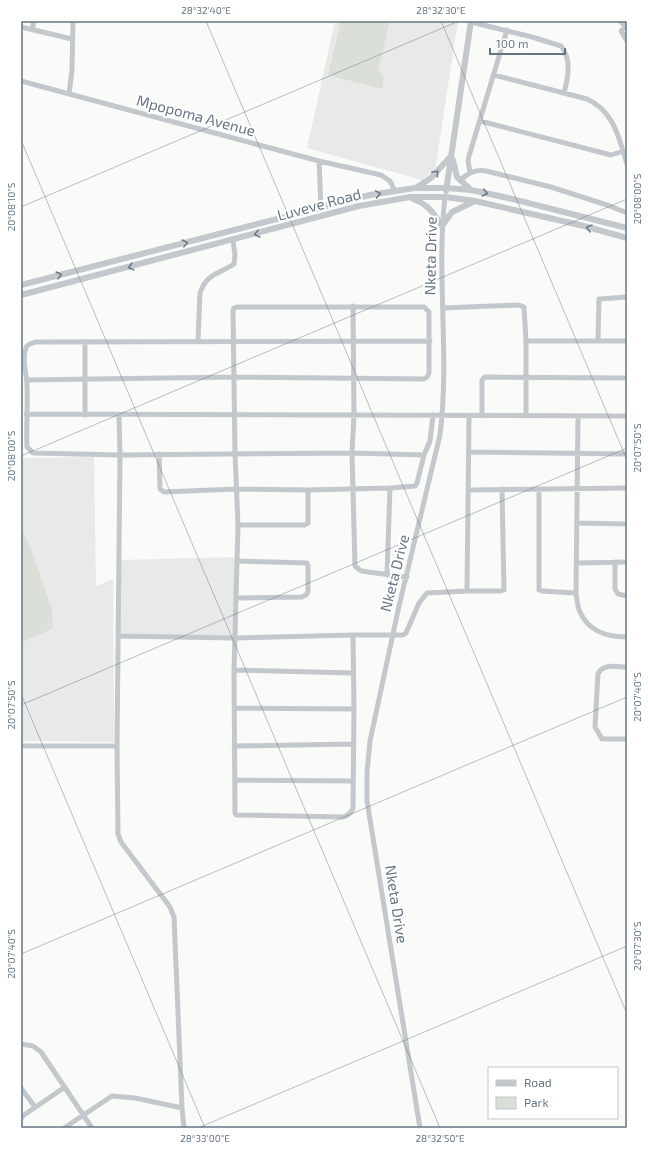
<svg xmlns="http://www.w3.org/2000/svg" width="648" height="1149" viewBox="0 0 648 1149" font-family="'Exo 2',sans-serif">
  <rect width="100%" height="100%" fill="#fafaf8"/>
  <path fill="#e8e9e9" d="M335 21H458L435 170 422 180 307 148Z
    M94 457 96 586 113 579 114 742 21 741V458Z
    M236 557 234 636 119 635 120 560Z"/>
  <path fill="#dadfd7" d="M341 21H390L378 70 384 77 382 89 328 75Z
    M21 528 31 549 52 610 53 628 21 643Z"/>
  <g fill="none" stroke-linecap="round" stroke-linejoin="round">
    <path stroke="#c3c8cc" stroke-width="5" d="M620 21 625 26
      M471 22 532 37 561 46C572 59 568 78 564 93
      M627 25 621 31 627 41
      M21 27 72 39
      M33 30V21
      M494 75 587 99C614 111 619 138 627 164
      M21 81 319 161 321 208
      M69 94 72 70 73 21
      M480 121 611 155 623 151
      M319 161 381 175 390 181 395 191
      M470 172 468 161 469 156 507 30
      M460 180C469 173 475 169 486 171L551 187 610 206 627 213
      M353 306 354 415 352 453 355 566 361 571 407 577
      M443 308 519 305 524 307 526 341V415
      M198 341 200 293C207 273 219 274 234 264L235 255 233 240
      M526 341H627
      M598 341 599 299 627 297
      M85 342V415
      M27 380 234 377 424 379 427 377 429 373V312L424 307H238L234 308 233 310 235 453 238 525 234 670 235 813 236 815 343 817C348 816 351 813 353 808L354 709 353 635
      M26 414 627 416
      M119 415 120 455 117 746 118 834 121 842 170 907 174 917 182 1108 184 1128
      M482 416V380L485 377 627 378
      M578 416 576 593C577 599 577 606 580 612 589 632 607 637 627 637
      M469 452 627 454
      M159 454 160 489 164 492 236 489 308 490 390 488 415 486 417 483 424 455 430 441 433 415
      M424 455 352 453 120 455 33 453 27 447C26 426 28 406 27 385 27 374 21 359 26 348 27 344 32 343 36 342L430 341
      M539 489V590L542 591 576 593
      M468 490 627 488
      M577 523 627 524
      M238 525H305L308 523V490
      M615 562V589L618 594 627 596
      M576 563 627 562
      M387 575 390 488
      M467 591 469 416
      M237 598 302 597 306 595 308 592V566L307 563 237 561
      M119 636 235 638 353 635H403L406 633 419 603 427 593 467 591H501L504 590 502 489
      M627 667C617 667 603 663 598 674L595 727 602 739H627
      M234 670 353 673
      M234 708 354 709
      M21 746H117
      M234 746 353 744
      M235 780 353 781
      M21 1044 33 1046 41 1052 92 1128
      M21 1088 35 1107
      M21 1118 24 1115 65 1087
      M64 1128 112 1096 135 1098 182 1108
      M420 1128 367 801V772L370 741 399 606 440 435C450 356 436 275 445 197"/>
    <path stroke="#c3c8cc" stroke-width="6" d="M453 160 457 177 471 190
      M417 187 431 178 451 156
      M446 191 471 21
      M413 199C429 205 433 212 442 226L452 212 475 201
      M21 285 370 195 415 188H447L471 190 508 198 627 228
      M21 295 359 206 410 197H445L475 201 584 226 627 238"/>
  </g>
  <defs><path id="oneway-chevron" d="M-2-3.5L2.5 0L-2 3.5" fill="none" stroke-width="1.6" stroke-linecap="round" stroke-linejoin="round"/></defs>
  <g stroke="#6a7a87">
    <use href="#oneway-chevron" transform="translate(436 173) rotate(-47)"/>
    <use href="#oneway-chevron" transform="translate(485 193) rotate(12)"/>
    <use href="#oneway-chevron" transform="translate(378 194) rotate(-10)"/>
    <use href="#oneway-chevron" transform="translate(589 228) rotate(-165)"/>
    <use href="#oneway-chevron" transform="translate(257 234) rotate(166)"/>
    <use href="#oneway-chevron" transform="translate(185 243) rotate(-14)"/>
    <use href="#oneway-chevron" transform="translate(131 267) rotate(165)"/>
    <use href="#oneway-chevron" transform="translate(59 275) rotate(-14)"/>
  </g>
  <path fill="none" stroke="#657683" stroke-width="1" stroke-opacity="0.45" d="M206 21 627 1014M441 21 627 460M21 140 440 1128M21 207 459 21M21 456 627 199M21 694 205 1128M21 705 627 448M21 954 627 697M198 1128 627 946"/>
  <g text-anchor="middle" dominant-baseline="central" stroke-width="4" stroke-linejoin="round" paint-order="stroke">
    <g font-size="15" fill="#657683" stroke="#fff">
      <text transform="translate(196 115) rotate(15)">Mpopoma Avenue</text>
      <text transform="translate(319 204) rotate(-15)">Luveve Road</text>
      <text transform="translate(430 256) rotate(-89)">Nketa Drive</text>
      <text transform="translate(394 573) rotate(-76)">Nketa Drive</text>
      <text transform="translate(397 904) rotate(81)">Nketa Drive</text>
    </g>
  </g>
  <rect width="648" height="1149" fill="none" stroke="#ffffff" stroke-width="44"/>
  <rect x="488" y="1067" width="130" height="52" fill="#ffffff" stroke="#c1c8cd"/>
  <rect x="496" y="1080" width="20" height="6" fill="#c3c8cc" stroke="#c1c8cd"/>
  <text x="524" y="1087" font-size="12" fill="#657683">Road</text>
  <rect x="496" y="1097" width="20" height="12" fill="#dadfd7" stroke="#c1c8cd"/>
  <text x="524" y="1107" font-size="12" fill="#657683">Park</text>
  <path d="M490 48v6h75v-6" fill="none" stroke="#657683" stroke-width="2"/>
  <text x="496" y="48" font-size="12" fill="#657683" stroke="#ffffff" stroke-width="3" paint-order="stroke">100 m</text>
  <rect x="22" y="22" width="604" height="1105" fill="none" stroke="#657683" stroke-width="1.5"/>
  <g font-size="10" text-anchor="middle" fill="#657683">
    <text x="206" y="14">28°32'40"E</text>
    <text x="441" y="14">28°32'30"E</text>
    <text transform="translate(637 199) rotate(-90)" y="4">20°08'00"S</text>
    <text transform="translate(11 207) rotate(-90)" y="4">20°08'10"S</text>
    <text transform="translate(637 448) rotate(-90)" y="4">20°07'50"S</text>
    <text transform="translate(11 456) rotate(-90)" y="4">20°08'00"S</text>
    <text transform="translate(637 697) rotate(-90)" y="4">20°07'40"S</text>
    <text transform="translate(11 705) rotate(-90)" y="4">20°07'50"S</text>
    <text transform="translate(637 946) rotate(-90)" y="4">20°07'30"S</text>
    <text transform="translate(11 954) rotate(-90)" y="4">20°07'40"S</text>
    <text x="205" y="1142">28°33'00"E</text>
    <text x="440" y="1142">28°32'50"E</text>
  </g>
</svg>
